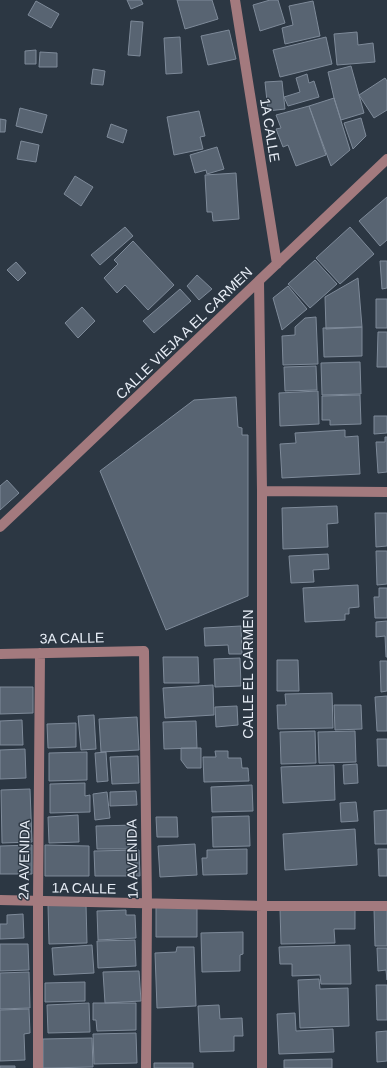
<svg xmlns="http://www.w3.org/2000/svg" width="387" height="1068" viewBox="0 0 387 1068" font-family="Arial,sans-serif">
  <rect width="100%" height="100%" fill="#2c3743"/>
  <path fill="#586472" stroke="#7e8a99" d="M127 0H141L143 4 131 9Z
    M177 0H212L218 19 185 29Z
    M270 0H278L285 23 260 31 253 5Z
    M36 1 59 14 51 28 28 15Z
    M313 1 320 36 285 44 282 28 293 25 289 6Z
    M131 21 143 22 140 56 128 55Z
    M229 30 236 59 208 65 201 36Z
    M357 32 358 45 373 43 375 62 337 65 334 34Z
    M180 37 182 73 166 74 164 38Z
    M326 37 332 64 280 77 273 50Z
    M36 50V64H25V51Z
    M40 52 57 53V67H39Z
    M351 66 364 113 341 120 334 98 328 72Z
    M93 69 105 71 103 85 91 84Z
    M307 74 309 83 314 81 319 97 288 106 284 97 300 92 296 78Z
    M385 78 387 81V110L374 118 359 95Z
    M282 81 285 109 268 111 265 82Z
    M334 98 350 150 331 166 309 106Z
    M309 106 326 155 296 166 288 145 283 147 276 129 281 128 276 115Z
    M20 108 47 115 42 133 16 126Z
    M199 111 205 136 200 137 203 149 174 155 167 117Z
    M361 118 366 136 353 149 344 123Z
    M0 119 6 120 5 132H0Z
    M111 124 127 130 123 143 107 137Z
    M21 141 39 145 36 162 17 159Z
    M217 147 224 169 207 174 206 170 195 173 190 155Z
    M236 173 239 219 213 221 212 212H207L205 175Z
    M75 176 93 187 81 206 64 194Z
    M387 197V240L380 246 359 221Z
    M125 227 133 236 100 265 91 255Z
    M350 227 374 254 340 284 316 258Z
    M133 241 174 285 148 310 125 285 117 293 104 278 118 264 114 260Z
    M315 260 337 284 310 308 288 284Z
    M380 261H387V288L382 289Z
    M16 262 26 273 18 281 7 270Z
    M197 275 212 289 199 300 187 286Z
    M358 278 362 327 326 329 325 297Z
    M288 286 307 309 282 330 273 298Z
    M180 289 191 301 154 333 143 321Z
    M376 299H387V328H376Z
    M82 307 95 321 78 338 65 323Z
    M316 317 318 364 283 365 282 336 295 335V327L305 318Z
    M362 327V356L324 357 323 328Z
    M378 332H387V367H377Z
    M360 362 361 394 322 395 321 363Z
    M316 366 317 390 285 391 284 367Z
    M318 391 319 424 280 426 279 393Z
    M360 395 361 424 330 425V420H322V396Z
    M236 397 238 427 242 428V435H248V596L166 630 100 471 194 400Z
    M374 416H387V433L374 434Z
    M345 430V437L358 436 360 474 282 478 280 444 296 443 295 433Z
    M385 437H387V472L378 473 376 442H385Z
    M7 480 19 493 0 510V486Z
    M337 506 338 523 327 524 328 547 283 549 282 508Z
    M375 513H387V546L376 547Z
    M376 551H387V584L377 585Z
    M328 554 329 569 313 570 314 582 291 583 289 556Z
    M358 585 359 607 349 608V614H345V620L305 622 303 588Z
    M379 588H387V618H375L374 597H379Z
    M387 621V657H386L385 636 376 637V622Z
    M241 626 242 654H229L228 645 205 646 204 628Z
    M163 657H198L199 683H164Z
    M240 658 241 686 215 687 214 659Z
    M277 660H298L299 691H277Z
    M380 661H387V691L381 692Z
    M213 685 214 715 165 718 163 688Z
    M0 687H33V713L0 714Z
    M332 693 333 728 278 729 277 705H286L285 694Z
    M387 696V731H377L375 697Z
    M334 705H361L362 729 335 730Z
    M237 706 238 725 216 727 215 707Z
    M94 715 96 749 81 750 78 716Z
    M137 717 139 750 101 752 99 719Z
    M22 720 23 745H0V721Z
    M196 721 197 748 164 749 163 722Z
    M76 723V747L48 748 47 724Z
    M315 731 316 763 281 764 280 732Z
    M355 731 356 762 319 763 318 732Z
    M377 739H387V766H378Z
    M181 748H201V768H187L181 760Z
    M25 749 26 778 0 779V750Z
    M215 751H228V758H241L242 768H248L249 781 204 782 203 757H216Z
    M87 752V780L49 781V753Z
    M106 752 108 781 97 782 95 753Z
    M138 756 139 783 112 784 110 757Z
    M357 764 358 783 344 784 343 765Z
    M334 765 335 800 283 803 281 767Z
    M85 783V796L90 795V812L50 813V784Z
    M252 785 253 811 212 812 211 787Z
    M30 789 32 842 2 843 1 790Z
    M136 791 137 805 110 806V792Z
    M107 792 110 818 95 820 93 794Z
    M356 802 358 821 341 822 340 803Z
    M387 810V844H375L374 811Z
    M78 815 79 842 49 843 48 817Z
    M249 816 250 846 213 847 212 817Z
    M156 817H177L178 837H157Z
    M136 825V849H97L96 826Z
    M355 829 357 865 285 870 283 834Z
    M195 844 197 875 160 877 158 846Z
    M32 845V874H0V846Z
    M45 845 89 846V876H45Z
    M247 849V874L203 875 202 858H207V850Z
    M378 849H387V876H379Z
    M139 850 140 876H95L94 851Z
    M86 904 87 943 49 944 48 905Z
    M156 905H197V937H156Z
    M355 907V929H334L335 943 281 944 280 909Z
    M387 908V946H375L374 909Z
    M126 910V915H135L136 938 98 940 97 911Z
    M23 914 24 938 0 939V924H7V915Z
    M243 932V954L240 955V971L202 972 201 933Z
    M135 940 136 966 98 968 97 941Z
    M0 944H28L29 970 0 971Z
    M92 945 94 973 54 975 52 948Z
    M350 945 351 984H321L320 975 292 976V964H280L279 947Z
    M177 947H194L196 1006 157 1008 155 953 176 952Z
    M377 948H387V980L386 970 378 971Z
    M139 971 141 1001 105 1003 103 972Z
    M29 972 30 1008 0 1009V973Z
    M319 979 320 989 348 988 349 1026 300 1028 298 980Z
    M85 982V1001L45 1002V983Z
    M376 985H387V1020H377Z
    M89 1003 90 1032 48 1033 47 1005Z
    M93 1003H136V1030L97 1031 96 1020H93Z
    M219 1005 220 1019 242 1018 243 1036H234V1051L200 1052 198 1006Z
    M29 1009 30 1033 24 1034 25 1060 0 1061V1010Z
    M295 1013 296 1031 333 1029 334 1052 279 1054 277 1014Z
    M387 1031V1061L377 1062 376 1032Z
    M136 1033 137 1063 94 1064 93 1034Z
    M92 1038 93 1067 43 1068V1039Z
    M332 1059V1068H284V1060Z
    M154 1063H193V1068H154Z
    M0 1066H15V1068H0Z"/>
  <g fill="none" stroke-linecap="round" stroke-linejoin="round">
    <path stroke="#a37a7e" stroke-width="10" d="M235 0 277 264
      M259 281 262 491V1068
      M262 491 387 492
      M0 527 387 159
      M0 654 144 651 147 904 146 1068
      M0 900 262 906H387
      M38 1068V901L40 653"/>
  </g>
  <g text-anchor="middle" dominant-baseline="central" stroke-width="3" stroke-linejoin="round" paint-order="stroke">
    <g font-size="14" fill="#e7edf6" stroke="#2c3743">
      <text transform="translate(270 130) rotate(81)">1A CALLE</text>
      <text transform="translate(184 333) rotate(-44)">CALLE VIEJA A EL CARMEN</text>
      <text transform="translate(72 638) rotate(-1)">3A CALLE</text>
      <text transform="translate(248 674) rotate(-90)">CALLE EL CARMEN</text>
      <text transform="translate(132 859) rotate(-91)">1A AVENIDA</text>
      <text transform="translate(24 860) rotate(-89)">2A AVENIDA</text>
      <text transform="translate(84 888) rotate(1)">1A CALLE</text>
    </g>
  </g>
</svg>
